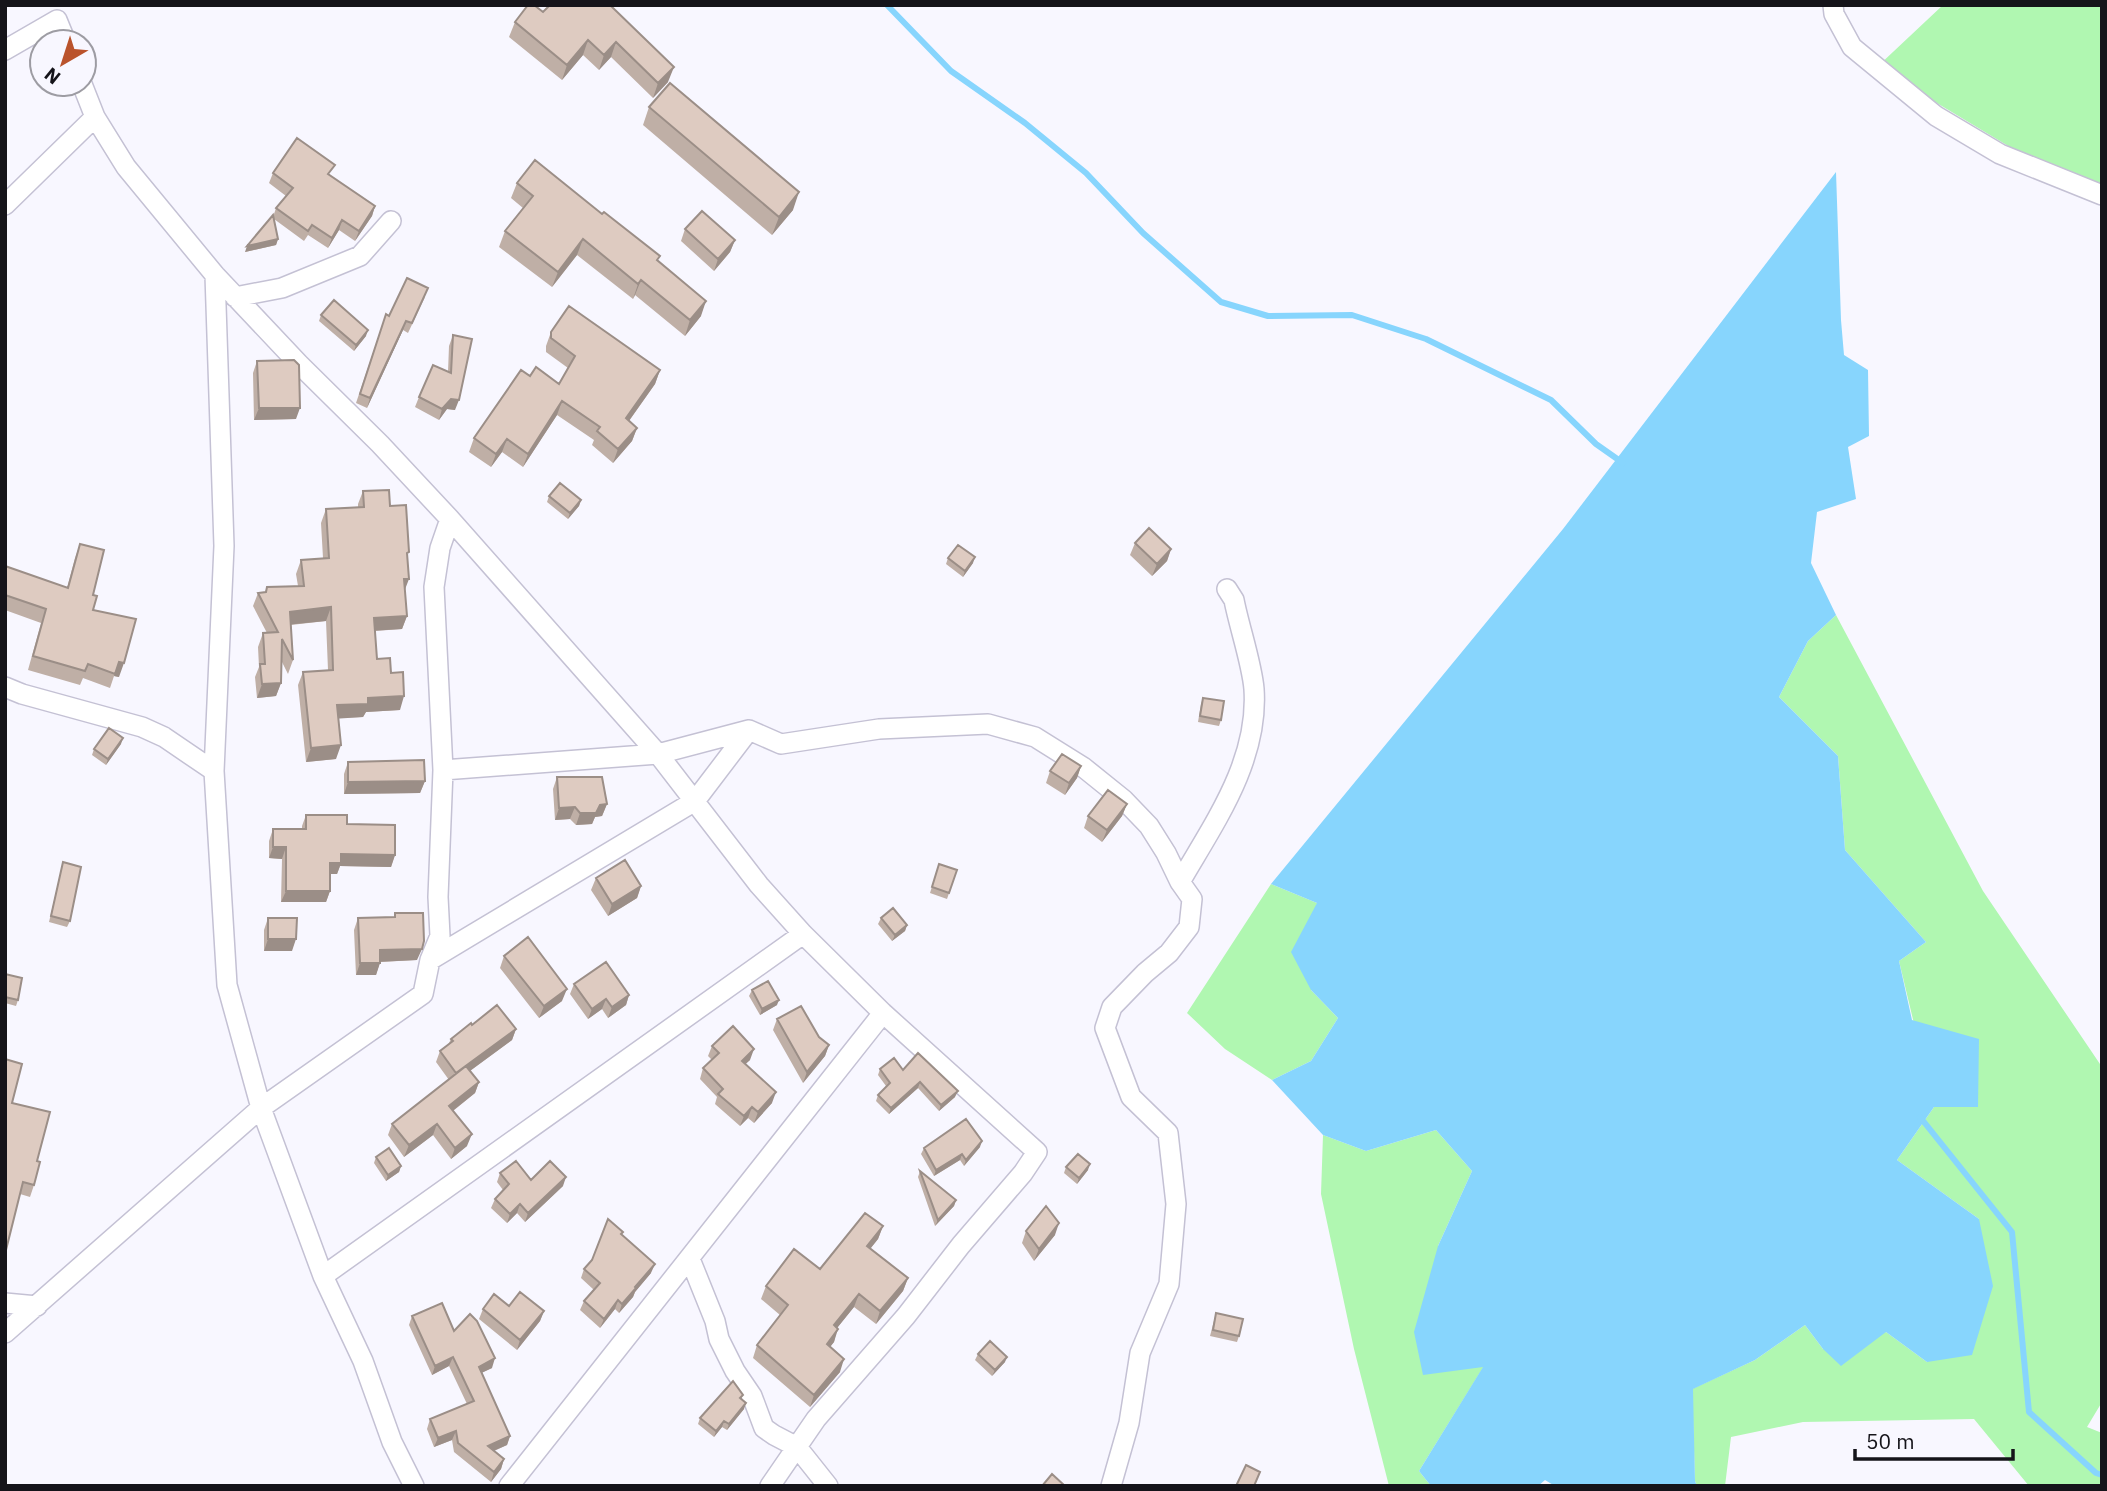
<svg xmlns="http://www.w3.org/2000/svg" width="2107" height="1491" viewBox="0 0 2107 1491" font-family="'IBM Plex Sans',sans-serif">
  <rect width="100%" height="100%" fill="#f8f7ff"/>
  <path fill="#b0f7b1" d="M1943 5H2102V192L2073 185 1877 67Z
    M1836 615 1983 891 2102 1067V1402L2087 1427 2102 1433V1486H2029L1974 1419 1803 1422 1731 1437 1725 1486H1697L1695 1481 1692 1389 1755 1360 1805 1325 1823 1349 1886 1332 1927 1362 1979 1219 1897 1160 1934 1107 1899 961 1926 942 1845 850 1838 756 1779 697 1808 641Z
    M1271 884 1317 903 1311 990 1338 1018 1311 1061 1272 1080 1225 1049 1187 1013Z
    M1436 1130 1472 1171 1438 1246 1484 1366 1419 1471 1431 1486H1389L1354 1349 1321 1194 1323 1135 1366 1151Z"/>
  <path fill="#87d5fd" d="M1836 172 1841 320 1844 355 1868 370 1869 436 1848 447 1856 499 1817 512 1811 563 1836 615 1808 641 1779 697 1838 756 1845 850 1926 942 1899 961 1912 1020 1979 1039 1978 1107H1934L1897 1160 1979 1219 1993 1286 1972 1355 1927 1362 1886 1332 1841 1366 1823 1349 1805 1325 1755 1360 1693 1389 1695 1481 1697 1486H1555L1545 1480 1538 1486H1431L1419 1471 1483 1367 1423 1375 1414 1332 1438 1246 1472 1171 1436 1130 1366 1151 1323 1135 1272 1080 1311 1061 1338 1018 1311 990 1291 952 1317 903 1271 884 1563 529Z"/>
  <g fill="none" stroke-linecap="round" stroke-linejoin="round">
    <path stroke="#87d5fd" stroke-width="6" d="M887 5 951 71 1025 123 1086 173 1143 233 1221 302 1268 316 1352 315 1426 339 1551 400 1596 444 1623 463
      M1920 1117 2012 1232 2029 1412 2096 1473 2102 1475"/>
    <g stroke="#c4c1d4" stroke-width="22">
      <path id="minor" d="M1833 5 1834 14 1852 47 1936 116 2000 154 2102 195
        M5 50 57 20 66 42
        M82 84 95 117 126 167 215 275 299 364 380 444 450 519 658 754 759 885 803 934 883 1013 1037 1152 1023 1173 961 1245 906 1316 816 1419 770 1486
        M5 205 95 117
        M215 275 224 546 214 771 227 985 261 1108 323 1276 363 1361 392 1442 414 1486
        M235 297 282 288 360 256 391 221
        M5 687 22 694 142 727 164 737 214 771
        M443 770 658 754 749 730 781 744 879 729 988 724 1035 737 1083 767 1124 800 1149 826 1166 853 1180 882
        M430 960 695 801 749 730
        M690 1259 715 1321 719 1339 735 1371 752 1396 764 1428 774 1435 797 1447 828 1486
        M323 1276 803 934
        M5 1303 37 1306
        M5 1333 261 1108 423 994 430 960 440 936 438 897 443 770 434 587 440 548 450 519
        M509 1486 883 1013
        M1111 1486 1129 1423 1140 1353 1169 1284 1176 1204 1168 1133 1131 1097 1105 1028 1112 1007 1145 973 1169 953 1189 927 1192 899 1180 882C1214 823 1259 761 1254 689 1252 664 1239 626 1234 600L1227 589"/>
    </g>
    <use href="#minor" stroke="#fff" stroke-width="19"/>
  </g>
  <path fill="#bfafa6" d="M610 5 668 82 653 98 611 57 599 70 583 55 562 80 509 37 515 22 543 12Z
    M649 107 793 210 772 235 643 125Z
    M273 173 330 176 375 206 372 216 355 241 339 230 328 248 308 235 304 241 274 219 278 239 276 245 245 252 273 217 276 208 286 196 269 183Z
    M517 183 658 261 701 316 685 336 635 295 633 299 577 255 552 287 499 247 505 231 523 208 511 198Z
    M685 229 735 240 730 252 714 271 681 241Z
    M425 297 408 333 403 330 367 408 356 403 386 314 389 316Z
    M321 315 366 336 354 351 319 321Z
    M551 332 660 370 655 384 629 421 637 428 632 441 613 463 592 445 594 440 557 415 523 467 502 452 491 467 469 452 474 438 530 376 559 384 568 368 546 352V346Z
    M453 335 455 410 447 409 439 420 415 407 419 397 448 372 449 346Z
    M257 361 296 419 254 420 253 373Z
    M363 491 390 506 407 557 405 589 407 616 402 629 375 631 377 659 391 673 400 710 366 712 363 717 338 718 336 759 306 762 298 685 303 672 328 670 326 621 291 625 293 660 288 674 282 662 281 683 276 696 257 698 255 677 259 667 258 647 263 633H267L253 606 258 593 265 592 267 587 298 586 296 574 301 560 323 558 321 523 326 509 358 507V504Z
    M549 496 581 500 579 506 568 519 547 502Z
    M1135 543 1171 549 1167 561 1152 576 1130 555Z
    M80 544 93 595V610L119 677 114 676 110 688 83 678 80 685 28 670 41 623 5 610V566L67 588 75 558Z
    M948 558 973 563 963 577 946 564Z
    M1203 698 1221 720 1219 726 1198 722 1201 704Z
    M121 744 106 765 92 755 94 749Z
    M348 762 425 781 420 793 344 794V774Z
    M1081 766 1077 778 1065 795 1046 783 1050 771Z
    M557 777 607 804 602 816 595 817 592 824 576 825 570 819 555 820 553 789Z
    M1127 804 1122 816 1102 842 1084 828 1088 816Z
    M306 815 347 824 395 855 391 867 340 866 337 874H330V891L326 902H281L282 859 269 858V841L273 829H302V826Z
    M63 862 70 921 67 927 49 922Z
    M939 864 957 870 947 899 930 893Z
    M596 878 641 886 637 898 608 916 591 890Z
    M395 913 417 960 380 962 376 975H356L354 930 358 918 394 917Z
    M268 918 292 951H264V930Z
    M881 918 907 925 905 931 892 941 878 924Z
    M504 956 562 1001 539 1018 500 968Z
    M5 974 18 1000 16 1006 5 1003Z
    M574 984 629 995 626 1005 608 1018 602 1009 588 1019 570 994Z
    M752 990 777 1005 760 1015 749 996Z
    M777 1019 819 1037 829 1045 825 1056 803 1083 773 1030Z
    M472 1025 516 1029 512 1040 470 1071 479 1082 475 1093 453 1111 467 1146 451 1159 433 1135 404 1157 388 1135 392 1124 449 1080 436 1062 440 1051 448 1045 451 1039Z
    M712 1046 750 1060 745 1064 772 1103 754 1123 748 1118 740 1126 715 1104 717 1097 700 1079 703 1068 712 1060 708 1056Z
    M880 1069 903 1070 955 1097 939 1111 918 1088 889 1114 876 1101 878 1095 886 1086 878 1075Z
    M12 1103 37 1161 34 1185 30 1197 20 1194Z
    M980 1147 964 1166 960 1160 934 1176 921 1154 924 1148Z
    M376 1157 401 1166 399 1172 386 1181 374 1163Z
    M1066 1167 1088 1170 1077 1184 1064 1173Z
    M920 1171 956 1200 954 1206 935 1226 918 1177Z
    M500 1173 531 1180 563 1186 525 1222 517 1213 507 1223 491 1208 495 1199 503 1190 497 1182Z
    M883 1226 878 1239 870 1249 908 1278 903 1291 876 1324 854 1307 837 1328 834 1342 830 1347 840 1372 810 1407 753 1358 757 1345 780 1315 761 1299 766 1286 820 1269Z
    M1026 1231 1055 1235 1034 1261 1022 1243Z
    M622 1235 651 1273 635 1292 633 1297 619 1313 615 1309 600 1328 580 1310 584 1301 594 1290 581 1278 584 1269Z
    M483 1309 544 1311 540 1321 517 1350 479 1319Z
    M1216 1313 1239 1336 1237 1342 1210 1336Z
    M412 1316 454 1331 492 1368 481 1373 510 1436 507 1445 494 1451 504 1459 501 1469 491 1482 454 1452 452 1440 434 1447 427 1429 430 1419 467 1404 449 1366 432 1375 409 1325Z
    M978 1354 1005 1362 992 1376 975 1360Z
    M743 1395 741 1399 744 1409 727 1430 722 1427 714 1437 698 1424 700 1418Z"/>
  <path fill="#9b8e87" d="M588 40 583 55 562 80 567 65Z
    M616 42 611 57 599 70 604 55Z
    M674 67 668 82 653 98 658 83Z
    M799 192 793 210 772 235 779 217Z
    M375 206 372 216 355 241 359 231Z
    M342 220 339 230 328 248 332 238Z
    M278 239 276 245 245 252 247 246Z
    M583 239 577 255 552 287 558 272Z
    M735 240 730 252 714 271 718 259Z
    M641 280 635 295 633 299 638 284Z
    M706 301 701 316 685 336 690 320Z
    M406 321 403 330 367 408 370 398Z
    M368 330 366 336 354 351 356 345Z
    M660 370 655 384 621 432 626 418Z
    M451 399 459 400 455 410 447 409 439 420 442 409Z
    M562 401 557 415 523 467 528 454Z
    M259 408H300L296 419 254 420Z
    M637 428 632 441 613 463 618 449Z
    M507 439 502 452 491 467 496 454Z
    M581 500 579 506 568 519 570 513Z
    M1171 549 1167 561 1152 576 1157 564Z
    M975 557 973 563 963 577 965 571Z
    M404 579H409L404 592Z
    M331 607 326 621 285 625 290 612Z
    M407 616 402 629 369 631 374 618Z
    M119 662 124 663 119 677 114 676Z
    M281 683 276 696 257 698 262 684Z
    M404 696 400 710 366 712 363 717 332 719 337 705 368 698Z
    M123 738 121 744 106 765 108 759Z
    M341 745 336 759 306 762 311 748Z
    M1081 766 1077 778 1065 795 1069 783Z
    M425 781 420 793 344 794 348 782Z
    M607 804 602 816 595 817 592 824 576 825 580 813 600 805Z
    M1127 804 1122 816 1102 842 1107 830Z
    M575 807 570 819 555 820 559 808Z
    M273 847H286L282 859 269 858Z
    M341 854 395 855 391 867 340 866 337 874H326L330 863Z
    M641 886 637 898 608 916 612 904Z
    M286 891H330L326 902H281Z
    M907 925 905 931 892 941 895 935Z
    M268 939H296L292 951H264Z
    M422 949 417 960 376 962 380 950Z
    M360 963H380L376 975H356Z
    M567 989 562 1001 539 1018 544 1006Z
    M629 995 626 1005 608 1018 612 1007Z
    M606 999 602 1009 588 1019 592 1009Z
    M779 1000 777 1005 760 1015 762 1009Z
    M516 1029 512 1040 452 1084 456 1073Z
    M829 1045 825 1056 803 1083 807 1072Z
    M754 1049 750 1060 738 1071 742 1061Z
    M479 1082 475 1093 445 1117 449 1106Z
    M920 1082 918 1088 889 1114 891 1108Z
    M958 1091 955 1097 939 1111 941 1105Z
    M776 1092 772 1103 754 1123 758 1112Z
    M752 1107 748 1118 740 1126 744 1116Z
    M437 1124 433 1135 404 1157 409 1145Z
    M472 1134 467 1146 451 1159 455 1148Z
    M982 1141 980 1147 964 1166 966 1160Z
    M962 1154 960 1160 934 1176 936 1170Z
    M1090 1164 1088 1170 1077 1184 1079 1178Z
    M401 1166 399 1172 386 1181 388 1175Z
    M566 1177 563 1186 525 1222 528 1213Z
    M956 1200 954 1206 935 1226 938 1220Z
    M520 1204 517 1213 507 1223 510 1214Z
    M1059 1223 1055 1235 1034 1261 1039 1249Z
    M883 1226 878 1239 862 1259 867 1246Z
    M655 1264 651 1273 635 1292 633 1297 619 1313 622 1304Z
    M908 1278 903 1291 876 1324 880 1311Z
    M859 1294 854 1307 829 1338 834 1325Z
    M618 1300 615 1309 600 1328 604 1319Z
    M544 1311 540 1321 517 1350 520 1340Z
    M838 1329 834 1342 822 1357 827 1344Z
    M453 1357 449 1366 432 1375 435 1366Z
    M1007 1357 1005 1362 992 1376 995 1370Z
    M495 1358 492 1368 475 1376 479 1367Z
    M844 1359 840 1372 810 1407 814 1395Z
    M746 1403 744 1409 727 1430 729 1424Z
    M724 1421 722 1427 714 1437 716 1431Z
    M456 1431 452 1440 434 1447 438 1438Z
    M510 1436 507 1445 484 1455 488 1446Z
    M504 1459 501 1469 491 1482 494 1472Z"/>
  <path fill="#decbc1" stroke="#9b8e87" stroke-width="2" d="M528 5H534L543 12 550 5H610L674 67 658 83 616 42 604 55 588 40 567 65 515 22Z
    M670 83 799 192 779 217 649 107Z
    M297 138 335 165 328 174 375 206 359 231 342 220 332 238 312 225 308 231 276 208 293 188 273 173Z
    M535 160 602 214 604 212 660 256 657 260 706 301 690 320 641 280 638 284 583 239 558 272 505 231 533 196 517 183Z
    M702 211 735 240 718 259 685 229Z
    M273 215 278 239 247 246Z
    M407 278 428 288 412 323 406 321 370 398 360 394 386 314 389 316Z
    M334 300 368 330 356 345 321 315Z
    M569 306 660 370 626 418 637 428 618 449 597 431 600 427 562 401 528 454 507 439 496 454 474 438 521 370 530 376 536 367 559 384 575 356 551 338V332Z
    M453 335 472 339 459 400 451 399 442 409 419 397 433 365 451 373Z
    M294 360 299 365 300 408H259L257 361Z
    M560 483 581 500 570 513 549 496Z
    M389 490 390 506 406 505 409 552 407 553 409 579H404L407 616 374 618 377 659 390 658 391 673 403 672 404 696 368 698V704L337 705 341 745 311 748 303 672 333 670 331 607 290 612 293 660 282 639 281 683 262 684 260 664H265L263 633 278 632 258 593 266 592 267 587 304 586 301 560 329 558 326 509 364 507 363 491Z
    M1149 528 1171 549 1157 564 1135 543Z
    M80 544 104 550 93 595 97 596 93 610 136 619 124 663 119 662 115 674 88 664 85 671 33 656 46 609 5 595V566L68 588Z
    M958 545 975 557 965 571 948 558Z
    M1203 698 1224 701 1221 720 1200 716Z
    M109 728 123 738 108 759 94 749Z
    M1062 754 1081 766 1069 783 1050 771Z
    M424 760 425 781 348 782V762Z
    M557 777H602L607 804 600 805 596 813H580L575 807 559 808Z
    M1108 790 1127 804 1107 830 1088 816Z
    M306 815H347V824L395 825V855L341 854V863H330V891H286V847H273V829H306Z
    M625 860 641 886 612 904 596 878Z
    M63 862 81 867 70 921 51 916Z
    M939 864 957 870 949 893 932 887Z
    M893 908 907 925 895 935 881 918Z
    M395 913H423L424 941 422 949 380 950V963H360L358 918 395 917Z
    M268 918H297L296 939H268Z
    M528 937 567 989 544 1006 504 956Z
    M606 962 629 995 612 1007 606 999 592 1009 574 984Z
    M5 974 22 978 18 1000 5 997Z
    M768 981 779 1000 762 1009 752 990Z
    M497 1005 516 1029 456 1073 440 1051 453 1041 451 1039 471 1023 472 1025Z
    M801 1006 819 1037 829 1045 807 1072 777 1019Z
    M733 1026 754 1049 742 1061 776 1092 758 1112 752 1107 744 1116 718 1094 723 1089 703 1068 719 1053 712 1046Z
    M918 1053 958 1091 941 1105 920 1082 891 1108 878 1095 890 1083 880 1069 894 1058 903 1070Z
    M5 1059 22 1064 12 1103 50 1112 37 1161 40 1162 34 1185 23 1182 5 1254Z
    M466 1066 479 1082 449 1106 472 1134 455 1148 437 1124 409 1145 392 1124Z
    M966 1119 982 1141 966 1160 962 1154 936 1170 924 1148Z
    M389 1148 401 1166 388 1175 376 1157Z
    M1078 1154 1090 1164 1079 1178 1066 1167Z
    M516 1161 531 1180 550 1161 566 1177 528 1213 520 1204 510 1214 495 1199 509 1184 500 1173Z
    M920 1171 956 1200 938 1220Z
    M1046 1206 1059 1223 1039 1249 1026 1231Z
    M865 1213 883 1226 867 1246 908 1278 880 1311 859 1294 834 1325 838 1329 827 1344 844 1359 814 1395 757 1345 788 1305 766 1286 794 1249 820 1269Z
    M608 1219 623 1232 621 1234 655 1264 635 1287 636 1288 622 1304 618 1300 604 1319 584 1301 600 1283 584 1269 592 1260Z
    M520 1292 544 1311 520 1340 483 1309 494 1294 509 1306Z
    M442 1303 454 1331 470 1314 477 1321 495 1358 479 1367 510 1436 488 1446 504 1459 494 1472 458 1443 456 1431 438 1438 430 1419 474 1401 453 1357 435 1366 412 1316Z
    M1216 1313 1243 1319 1239 1336 1213 1330Z
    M990 1341 1007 1357 995 1370 978 1354Z
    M733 1381 743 1395 740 1398 746 1403 729 1424 724 1421 716 1431 700 1418Z
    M1246 1465 1260 1472 1254 1486H1236Z
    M1052 1474 1065 1486H1042Z"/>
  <rect width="2107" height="1491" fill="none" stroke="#15141a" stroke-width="14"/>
  <g transform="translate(63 63) rotate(219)"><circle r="33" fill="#f8f7ff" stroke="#9d9ca3" stroke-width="2"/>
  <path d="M0-5L12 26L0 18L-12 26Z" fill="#ba532c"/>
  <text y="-10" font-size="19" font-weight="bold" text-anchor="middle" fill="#15141a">N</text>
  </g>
  <path d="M1855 1449v10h158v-10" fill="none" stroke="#15141a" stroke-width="3.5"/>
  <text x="1866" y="1449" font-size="21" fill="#15141a" stroke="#f8f7ff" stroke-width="5" paint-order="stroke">50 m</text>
</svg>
